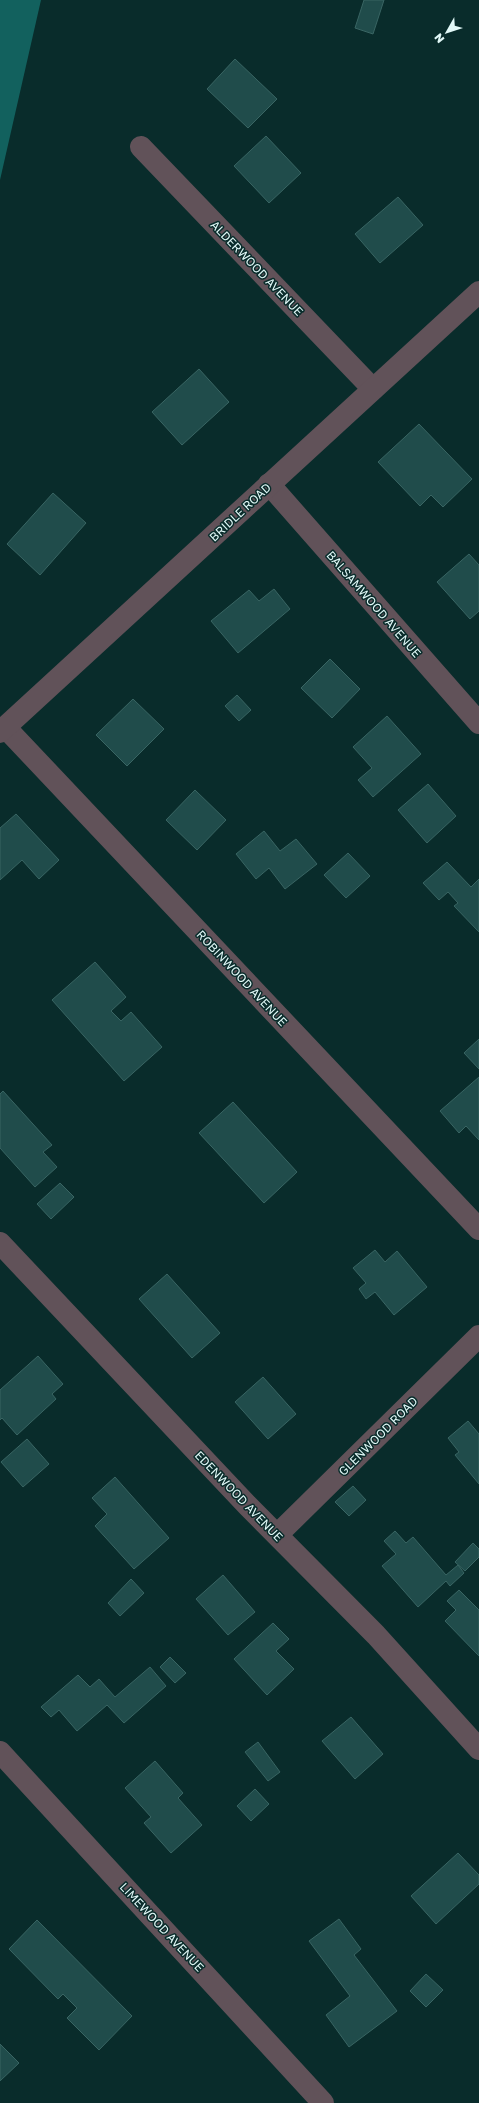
<svg xmlns="http://www.w3.org/2000/svg" width="479" height="2103" viewBox="0 0 479 2103" font-family="'Golos Text',sans-serif">
  <rect width="100%" height="100%" fill="#092c2b"/>
  <path fill="#12615e" d="M0 0H41L0 180Z"/>
  <path fill="#204c4b" stroke="#396563" d="M364 0H384L373 34 355 28Z
    M235 59 277 99 248 128 207 89Z
    M266 136 301 173 269 203 234 166Z
    M398 197 423 225 380 263 355 234Z
    M199 369 229 402 182 445 152 412Z
    M419 424 472 479 443 507 431 495 420 506 378 462Z
    M53 493 86 523 40 575 7 544Z
    M469 554 479 565V611L470 619 437 582Z
    M274 589 290 609 238 653 211 621 249 590 259 601Z
    M330 659 360 689 332 718 301 688Z
    M237 695 251 710 239 721 225 706Z
    M133 699 164 729 127 766 96 735Z
    M387 716 421 754 373 797 358 780 372 768 353 747Z
    M428 784 456 816 427 843 398 810Z
    M195 790 226 820 197 850 166 820Z
    M16 814 59 860 39 879 22 860 0 880V828Z
    M264 831 280 851 296 839 317 864 285 889 269 868 256 879 236 854Z
    M348 853 370 876 346 898 324 875Z
    M447 862 471 887 479 879V932L454 906 458 903 448 892 439 900 423 883Z
    M95 962 126 997 111 1011 121 1021 131 1012 162 1047 124 1081 52 1000Z
    M479 1039V1069L464 1053Z
    M479 1077V1140L466 1126 459 1133 440 1111Z
    M3 1091 52 1145 43 1152 57 1167 35 1187 0 1148V1094Z
    M233 1102 297 1172 264 1203 199 1133Z
    M60 1183 74 1197 51 1219 37 1204Z
    M375 1250 385 1262 397 1251 427 1287 394 1315 375 1292 366 1299 359 1289 366 1283 353 1268Z
    M167 1274 220 1333 192 1358 139 1299Z
    M38 1356 63 1384 52 1394 56 1399 17 1435 2 1418 0 1420V1390Z
    M263 1377 296 1414 268 1439 235 1402Z
    M468 1421 479 1434V1484L455 1455 459 1452 448 1438Z
    M27 1439 49 1464 23 1487 1 1462Z
    M115 1477 169 1538 134 1569 95 1526 107 1514 92 1498Z
    M353 1486 366 1500 349 1516 335 1502Z
    M395 1531 406 1543 413 1537 446 1575 458 1565 464 1573 450 1586 446 1581 418 1607 382 1566 396 1554 384 1541Z
    M473 1543 479 1549V1557L465 1571 455 1562Z
    M223 1575 255 1612 228 1635 196 1599Z
    M131 1579 144 1593 120 1616 108 1603Z
    M459 1590 479 1610V1656L445 1621 456 1610 447 1601Z
    M273 1623 289 1639 276 1651 294 1669 267 1695 234 1659Z
    M170 1657 186 1673 175 1683 160 1667Z
    M150 1667 166 1686 124 1723 107 1705 77 1731 59 1710 51 1717 41 1707 78 1675 90 1687 99 1679 115 1697Z
    M351 1717 383 1754 355 1779 322 1741Z
    M258 1742 280 1772 268 1781 245 1752Z
    M155 1761 183 1793 178 1798 202 1825 171 1853 144 1823 151 1817 125 1788Z
    M255 1789 269 1804 251 1821 237 1806Z
    M458 1853 479 1875V1884L436 1924 411 1896Z
    M339 1919 361 1949 354 1955 397 2011 349 2047 326 2015 350 1996 309 1941Z
    M37 1920 132 2016 99 2050 67 2018 77 2008 63 1994 58 1999 9 1949Z
    M426 1974 443 1990 426 2007 410 1991Z
    M0 2044 19 2063 0 2081Z"/>
  <g fill="none" stroke-linecap="round" stroke-linejoin="round">
    <path stroke="#615259" stroke-width="22" d="M141 147 373 389
      M269 484 479 723
      M5 727 479 1229
      M0 1243 247 1505 376 1635 479 1749
      M277 1535 479 1336
      M0 1752 323 2103"/>
    <path stroke="#615259" stroke-width="22" d="M0 732 479 292"/>
  </g>
  <g text-anchor="middle" dominant-baseline="central" stroke-width="3" stroke-linejoin="round" paint-order="stroke">
    <g font-size="12" fill="#e1f8f7" stroke="#092c2b">
      <text transform="translate(257 268) rotate(46)">ALDERWOOD AVENUE</text>
      <text transform="translate(240 512) rotate(-43)">BRIDLE ROAD</text>
      <text transform="translate(374 604) rotate(49)">BALSAMWOOD AVENUE</text>
      <text transform="translate(242 978) rotate(47)">ROBINWOOD AVENUE</text>
      <text transform="translate(378 1436) rotate(-45)">GLENWOOD ROAD</text>
      <text transform="translate(239 1496) rotate(46)">EDENWOOD AVENUE</text>
      <text transform="translate(162 1927) rotate(47)">LIMEWOOD AVENUE</text>
    </g>
  </g>
  <g transform="translate(447 32) rotate(231)" stroke="#092c2b" stroke-width="3" paint-order="stroke">
  <path d="M0-3L7 15L0 10L-7 15Z" fill="#e1f8f7"/>
  <text y="-6" font-size="11" font-weight="bold" text-anchor="middle" fill="#e1f8f7">N</text>
  </g>
</svg>
